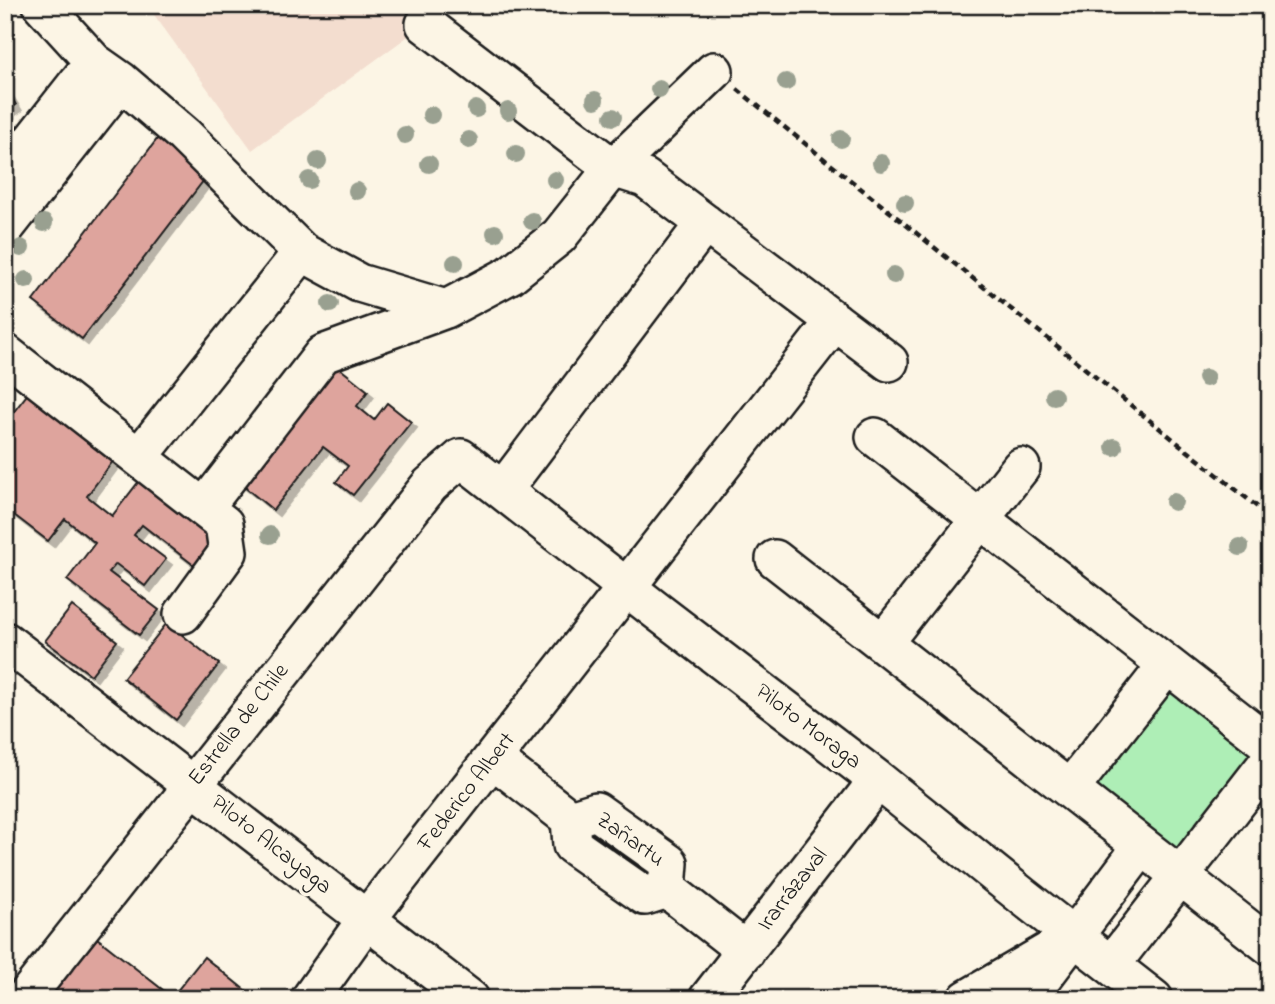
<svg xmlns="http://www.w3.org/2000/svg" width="1275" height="1004" viewBox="0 0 1275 1004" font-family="'Indie Flower',sans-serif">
  <defs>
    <filter id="shadow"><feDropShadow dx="6" dy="6" stdDeviation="0" flood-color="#0004"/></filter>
  </defs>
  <rect width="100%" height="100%" fill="#fcf5e5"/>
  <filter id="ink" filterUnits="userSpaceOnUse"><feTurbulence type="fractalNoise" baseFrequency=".0143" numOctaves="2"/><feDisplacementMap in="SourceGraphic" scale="14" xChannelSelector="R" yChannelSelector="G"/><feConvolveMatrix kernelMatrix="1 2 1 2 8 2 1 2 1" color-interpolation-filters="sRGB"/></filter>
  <g filter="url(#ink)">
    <path fill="#f3ddcf" d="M147 5H451L252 150Z"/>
    <path fill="#aeeeb6" stroke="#658569" stroke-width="2" d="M1169 688 1255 753 1176 857 1090 791Z"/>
    <path fill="#dea49d" stroke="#1c1c1c" stroke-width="2" filter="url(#shadow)" d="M5 87 16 105 5 112Z
      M158 138 207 176 82 339 33 301Z
      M328 359 368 391 357 406 374 420 387 403 411 422 353 495 336 482 348 466 323 447 273 510 233 478Z
      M33 387 119 453 87 496 112 516 140 480 221 542 200 570 142 525 134 535 166 559 145 586 116 564 109 572 159 610 139 635 67 580 95 543 65 519 48 541 5 508V423Z
      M72 606 117 641 91 675 45 641Z
      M167 623 219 664 176 720 123 678Z
      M97 938 172 997 204 957 256 999H54L51 996Z"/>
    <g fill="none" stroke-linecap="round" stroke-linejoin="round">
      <g stroke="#1c1c1c" stroke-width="42">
        <path id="minor" d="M42 5 94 62 121 81 184 135 302 252 359 283 446 309
          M425 24 613 168 645 178 889 362
          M5 175 94 62
          M5 228 121 81
          M5 353 224 524 228 552 183 614
          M875 437 1270 745
          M139 457 302 252
          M503 490 705 223
          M204 508 323 354 446 309 510 275 559 236 613 168 714 71
          M775 559 1270 946
          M5 641 470 999
          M883 643 1021 467
          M493 759 570 819 572 845 645 896 667 889
          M1070 789 1167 665
          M570 819 596 811 669 863 667 889
          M667 889 746 951
          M1111 965 1270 760
          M24 999 430 485 461 458 653 608 878 780 1021 895 1154 999
          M310 999 366 920 835 321
          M708 999 878 780
          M967 999 1058 946
          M1027 999 1142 846"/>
      </g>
      <path stroke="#1c1c1c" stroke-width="4.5" stroke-dasharray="7 5" stroke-linecap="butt" d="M737 89 1270 517"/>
      <use href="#minor" stroke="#fcf5e5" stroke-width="37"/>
    </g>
    <g fill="#99a090">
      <circle cx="786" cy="82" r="9"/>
      <circle cx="659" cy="89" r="9"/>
      <circle cx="595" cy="100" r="9"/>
      <circle cx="476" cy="109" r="9"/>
      <circle cx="508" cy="111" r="9"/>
      <circle cx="431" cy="115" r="9"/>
      <circle cx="613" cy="117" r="9"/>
      <circle cx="405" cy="135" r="9"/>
      <circle cx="841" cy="139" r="9"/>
      <circle cx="469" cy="140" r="9"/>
      <circle cx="516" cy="154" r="9"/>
      <circle cx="318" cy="161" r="9"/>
      <circle cx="881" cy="163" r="9"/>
      <circle cx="429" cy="164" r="9"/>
      <circle cx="309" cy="180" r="9"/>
      <circle cx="555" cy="180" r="9"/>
      <circle cx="357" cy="191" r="9"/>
      <circle cx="905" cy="203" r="9"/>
      <circle cx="532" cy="221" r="9"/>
      <circle cx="44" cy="223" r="9"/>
      <circle cx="495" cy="233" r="9"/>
      <circle cx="21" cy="248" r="9"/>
      <circle cx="455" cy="263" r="9"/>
      <circle cx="894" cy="275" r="9"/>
      <circle cx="26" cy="280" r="9"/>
      <circle cx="330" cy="304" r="9"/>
      <circle cx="1206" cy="378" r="9"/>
      <circle cx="1054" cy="396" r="9"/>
      <circle cx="1114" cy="447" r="9"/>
      <circle cx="1174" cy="502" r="9"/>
      <circle cx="270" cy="535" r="9"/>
      <circle cx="1240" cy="547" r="9"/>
    </g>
  </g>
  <g text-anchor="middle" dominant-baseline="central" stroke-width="7" stroke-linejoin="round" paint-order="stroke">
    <g font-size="23" fill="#1c1c1c" stroke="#fcf5e5">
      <text transform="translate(239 725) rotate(-52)">Estrella de Chile</text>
      <text transform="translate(808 727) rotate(37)">Piloto Moraga</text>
      <text transform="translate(467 792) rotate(-52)">Federico Albert</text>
      <text transform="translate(630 840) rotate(35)">Zañartu</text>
      <text transform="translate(271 845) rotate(38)">Piloto Alcayaga</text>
      <text transform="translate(793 890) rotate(-52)">Irarrázaval</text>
    </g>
  </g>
  <rect width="1275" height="1004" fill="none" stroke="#fcf5e5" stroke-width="28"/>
  <rect x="14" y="14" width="1247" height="976" fill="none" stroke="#1c1c1c" stroke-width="2.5" filter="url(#ink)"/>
</svg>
